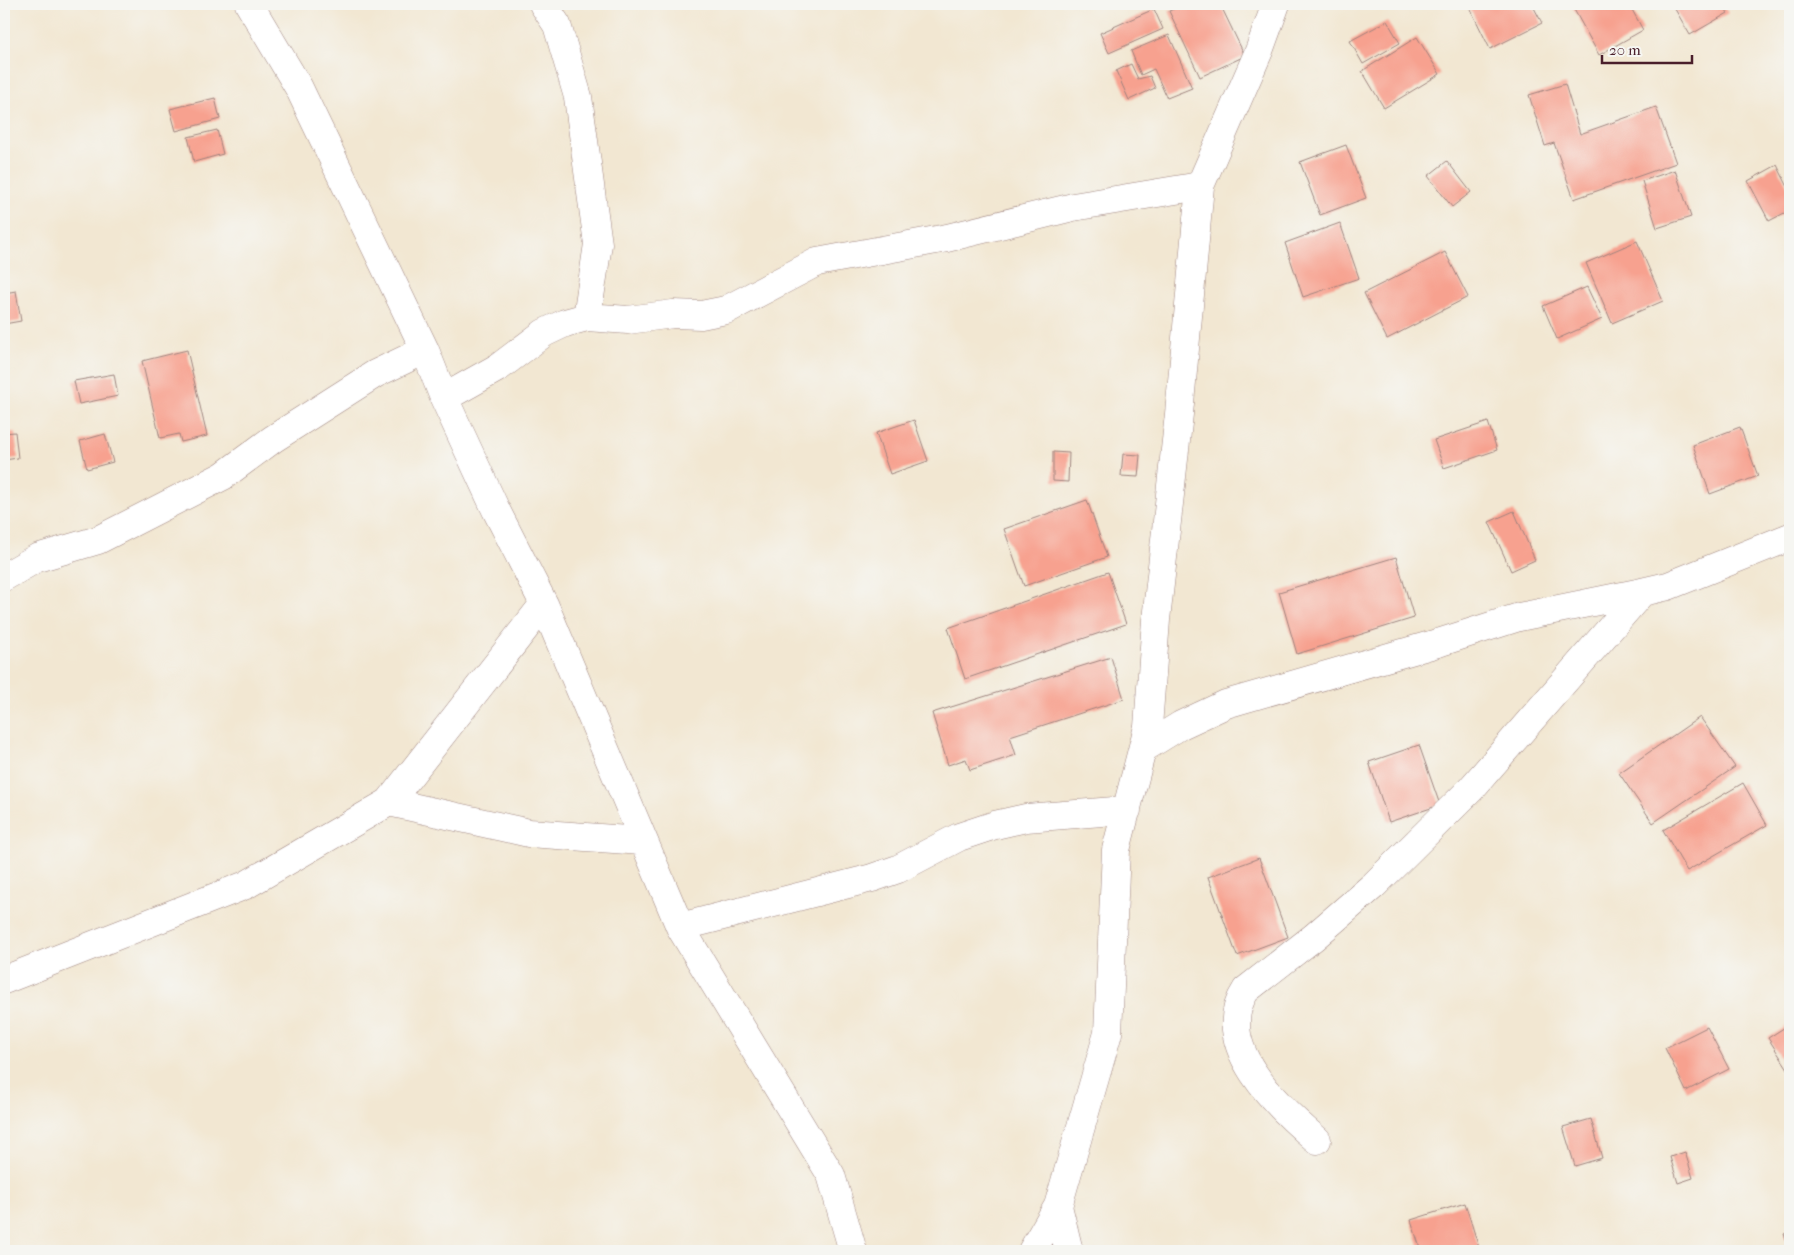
<svg xmlns="http://www.w3.org/2000/svg" width="1794" height="1255" viewBox="0 0 1794 1255" font-family="'IM FELL French Canon',serif">
  <rect width="100%" height="100%" fill="#f6f6f2"/>
  <filter id="ink" filterUnits="userSpaceOnUse"><feTurbulence type="fractalNoise" baseFrequency=".02" numOctaves="2"/><feDisplacementMap in="SourceGraphic" scale="10" xChannelSelector="R" yChannelSelector="G"/><feConvolveMatrix kernelMatrix="1 2 1 2 8 2 1 2 1" color-interpolation-filters="sRGB"/></filter>
  <filter id="wash" filterUnits="userSpaceOnUse"><feTurbulence type="fractalNoise" baseFrequency=".0096" numOctaves="4" result="noise"/><feDisplacementMap in="SourceGraphic" scale="20" xChannelSelector="R" yChannelSelector="G"/><feGaussianBlur stdDeviation="1.12" result="paint"/><feColorMatrix in="noise" values="0 0 0 0 0 0 0 0 0 0 0 0 0 0 0 0 0 1.4 0 .05"/><feComposite in="paint" operator="in"/></filter>
  <g filter="url(#wash)">
    <rect width="100%" height="100%" fill="#f2e7d2"/>
    <g id="blocks">
      <path fill="#f7a18f" d="M1185 4H1220L1245 56 1200 77 1169 11Z
        M1468 4H1532L1542 23 1490 49Z
        M1571 4H1629L1643 30 1599 55Z
        M1672 4H1722L1728 13 1690 35Z
        M1154 9 1163 29 1109 53 1100 33Z
        M1387 21 1400 43 1363 64 1350 41Z
        M1169 35 1192 88 1167 98 1154 69 1141 75 1131 51Z
        M1417 37 1440 74 1384 108 1362 71Z
        M1131 64 1138 79 1150 76 1155 88 1129 100 1116 71Z
        M1565 84 1580 134 1656 107 1676 163 1574 199 1554 143 1545 146 1529 95Z
        M215 98 220 119 176 131 170 109Z
        M217 130 223 154 194 162 188 137Z
        M1346 145 1366 198 1320 215 1300 162Z
        M1447 161 1471 192 1452 207 1428 176Z
        M1777 165 1790 191V210L1769 221 1748 181Z
        M1675 170 1691 217 1657 228 1642 181Z
        M1340 223 1359 278 1303 297 1285 243Z
        M1637 241 1663 301 1612 323 1586 263Z
        M1445 252 1468 297 1387 339 1364 293Z
        M1587 287 1602 319 1557 339 1543 306Z
        M16 291 21 321 4 324V293Z
        M187 350 207 436 181 442 179 434 160 438 142 361Z
        M114 374 118 396 79 404 74 381Z
        M914 420 928 461 890 474 876 433Z
        M1488 422 1497 450 1444 468 1434 440Z
        M1740 427 1758 476 1710 494 1693 445Z
        M15 432 18 458 4 460V433Z
        M105 434 113 462 87 469 80 441Z
        M1053 452 1069 453 1068 482 1053 481Z
        M1123 454 1140 455 1138 477 1121 476Z
        M1087 500 1107 557 1024 586 1004 529Z
        M1514 511 1535 560 1511 571 1489 522Z
        M1396 557 1414 618 1297 654 1279 592Z
        M1108 572 1126 624 965 679 948 628Z
        M1111 657 1124 699 1010 736 1016 755 970 770 966 759 948 765 932 713Z
        M1700 717 1735 767 1653 823 1619 773Z
        M1419 745 1440 805 1389 822 1369 762Z
        M1743 783 1767 825 1687 871 1663 830Z
        M1259 858 1288 937 1237 956 1208 877Z
        M1790 1024V1072L1768 1038Z
        M1707 1027 1729 1069 1686 1091 1665 1048Z
        M1591 1119 1602 1158 1575 1166 1563 1127Z
        M1685 1152 1693 1178 1678 1183 1670 1157Z
        M1465 1203 1480 1251H1421L1411 1220Z
        M1790 1232V1251L1784 1234Z"/>
    </g>
  </g>
  <g filter="url(#ink)">
    <use href="#blocks" fill-opacity="0" stroke="#9e837e" stroke-width="1"/>
    <g fill="none" stroke-linecap="round" stroke-linejoin="round">
      <g stroke="#9e837e" stroke-width="29">
        <path id="minor" d="M249 4 299 88 425 350 444 398 496 510 544 604 680 927 831 1175 853 1251
          M543 4 557 25 578 97 598 244 587 317
          M444 398 499 367 544 333 565 323 587 317 628 320 673 314 701 315 726 310 817 262 947 238 1073 207 1200 186
          M4 577 37 558 98 540 223 476 273 439 375 374 425 350
          M1144 748 1181 725 1226 704 1441 642 1519 617 1642 592
          M389 802 529 833 642 841
          M680 927 872 878 898 869 959 837 995 825 1026 818 1127 810
          M4 980 246 885 389 802 544 604
          M1317 1140C1278 1107 1210 1044 1246 990L1314 937 1374 885 1471 789 1642 592 1668 586 1790 537
          M1032 1251 1058 1206
          M1069 1251 1058 1206 1108 1033 1116 850 1148 727 1156 620 1179 414 1200 186 1259 51 1276 4"/>
      </g>
      <use href="#minor" stroke="#fff" stroke-width="28"/>
    </g>
  </g>
  <rect width="1794" height="1255" fill="none" stroke="#f6f6f2" stroke-width="20"/>
  <path d="M1602 55v8h90v-8" fill="none" stroke="#4a1f2b" stroke-width="2.5"/>
  <text x="1609" y="55" font-size="15" fill="#4a1f2b" stroke="#f6f6f2" stroke-width="4" paint-order="stroke">20 m</text>
</svg>
